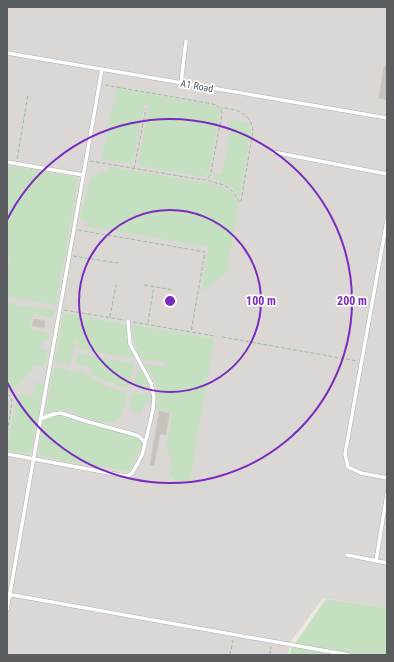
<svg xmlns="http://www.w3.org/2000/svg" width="394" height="662" viewBox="0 0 394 662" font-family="'Roboto Condensed',sans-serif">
  <rect width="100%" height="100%" fill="#ebe8e2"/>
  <path fill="#dad7d4" d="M7 7H387V608L323 598 291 641 288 655H7Z"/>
  <path fill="#c4e0c1" d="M117 88 215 106C218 108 219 109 219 113L209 172 203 177 140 166 139 161 149 106 144 105 133 162 131 164 101 159Z
    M232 120 249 123 251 129 239 198C237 192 232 186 225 184 220 182 216 181 213 178L214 173 222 174Z
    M7 165 70 176C75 177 77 179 78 183L56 305 9 297 7 296V270L10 256 7 254 8 239H7Z
    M111 167 211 184C224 187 236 192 238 207L227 272 207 289H202L209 247 86 226 87 221 80 219V217L91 178Z
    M7 303 55 310 53 318 35 314 33 315 30 328 47 333 50 335V338L46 341 42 342 40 349 48 351 46 364 43 366 30 364 32 367 30 373 11 392 9 393 7 392Z
    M66 313 127 325 134 354 132 357H124L78 348 79 341 76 340 70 365 57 362 55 359 62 319 64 315Z
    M134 325 213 339 214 342 190 479 186 482C165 480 170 473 172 456L168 454 167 443 171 412 156 409C157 399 158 388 154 379 152 374 147 370 145 364L164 367 166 362 145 360C136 356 133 336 132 327Z
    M77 353 133 364 134 366 129 384 127 387H123L98 378 92 374 91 368 86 366 77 364 76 362Z
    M58 368 70 370 71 373 77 371 81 372C95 379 113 391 128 393 125 401 124 411 120 417 109 433 75 410 60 410 55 410 50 413 45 414L53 370Z
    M139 368 141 370 151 387 149 390 139 389 134 386V382Z
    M36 382 44 384 32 449C31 451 30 452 27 453 23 455 11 452 8 449L7 447 16 402 15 398 19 394 33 396Z
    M133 393 151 395 152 399 151 404 144 402 142 412 131 411 129 409Z
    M59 415 66 416 99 427 137 436 143 442C142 453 139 450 136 457 134 460 133 466 132 470L126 471 45 457 41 455 39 450 43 420 52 416Z
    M326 599 387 608V655H290L291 649Z"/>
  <path fill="#c6c3bf" stroke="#cfc9c1" d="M384 66H387V100L379 98Z
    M34 319 45 321 44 328 32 326Z
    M159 411 169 413 166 435 160 434 154 466 150 465Z"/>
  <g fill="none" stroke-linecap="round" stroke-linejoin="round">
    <g stroke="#afb3b6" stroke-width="4.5">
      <path id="service" d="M7 53 387 118
        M181 83 186 41
        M273 152 387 174
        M7 162 83 175
        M387 220 345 454 348 467 361 473 387 478
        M40 419 54 414 61 413 89 422 136 435 140 437 145 443
        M7 454 125 476 129 475 132 473 138 463 142 455 148 432 153 409 154 397 151 383 130 344 128 321
        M347 555 387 563
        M376 561 387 494
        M7 594 349 655
        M7 610 102 69"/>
    </g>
    <path stroke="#9bc0a2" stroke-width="1" stroke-dasharray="4 2" stroke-linecap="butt" d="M17 159 28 94
      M90 161 203 180C208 179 210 177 211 172L222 114C221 109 219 106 213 104L105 85
      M134 169 146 109
      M208 180C213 183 218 183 224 185 231 189 236 195 239 202H241L253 130C252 126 251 121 248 118 242 111 229 107 221 108
      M78 230 205 252 191 332
      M73 256 118 263
      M144 285 174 290
      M64 310 124 320
      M110 317 116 285
      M133 322 214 336
      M148 323 154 286
      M222 337 357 361
      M7 394 11 397 12 403 7 433
      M230 655 233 640
      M270 655 271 646"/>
    <use href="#service" stroke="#fff" stroke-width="3.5"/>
  </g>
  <g fill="none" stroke="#7b2cbf" stroke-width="2">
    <circle cx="170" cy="301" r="91"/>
    <path d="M7 220A182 182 0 1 1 7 382"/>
  </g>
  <g text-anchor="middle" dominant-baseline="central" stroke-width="3.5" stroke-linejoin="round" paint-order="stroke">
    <g font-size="10" fill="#5a5e61" stroke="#fff">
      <text transform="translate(197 86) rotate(10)">A1 Road</text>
    </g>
  </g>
  <circle cx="170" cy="301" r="6" fill="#7b2cbf" stroke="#fff" stroke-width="2"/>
  <g font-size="12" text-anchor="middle" font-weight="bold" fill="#7b2cbf" stroke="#fff" stroke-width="3.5" stroke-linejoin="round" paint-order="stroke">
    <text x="261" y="305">100 m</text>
    <text x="352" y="305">200 m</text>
  </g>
  <rect width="394" height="662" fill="none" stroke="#5a5e61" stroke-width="16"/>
</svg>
